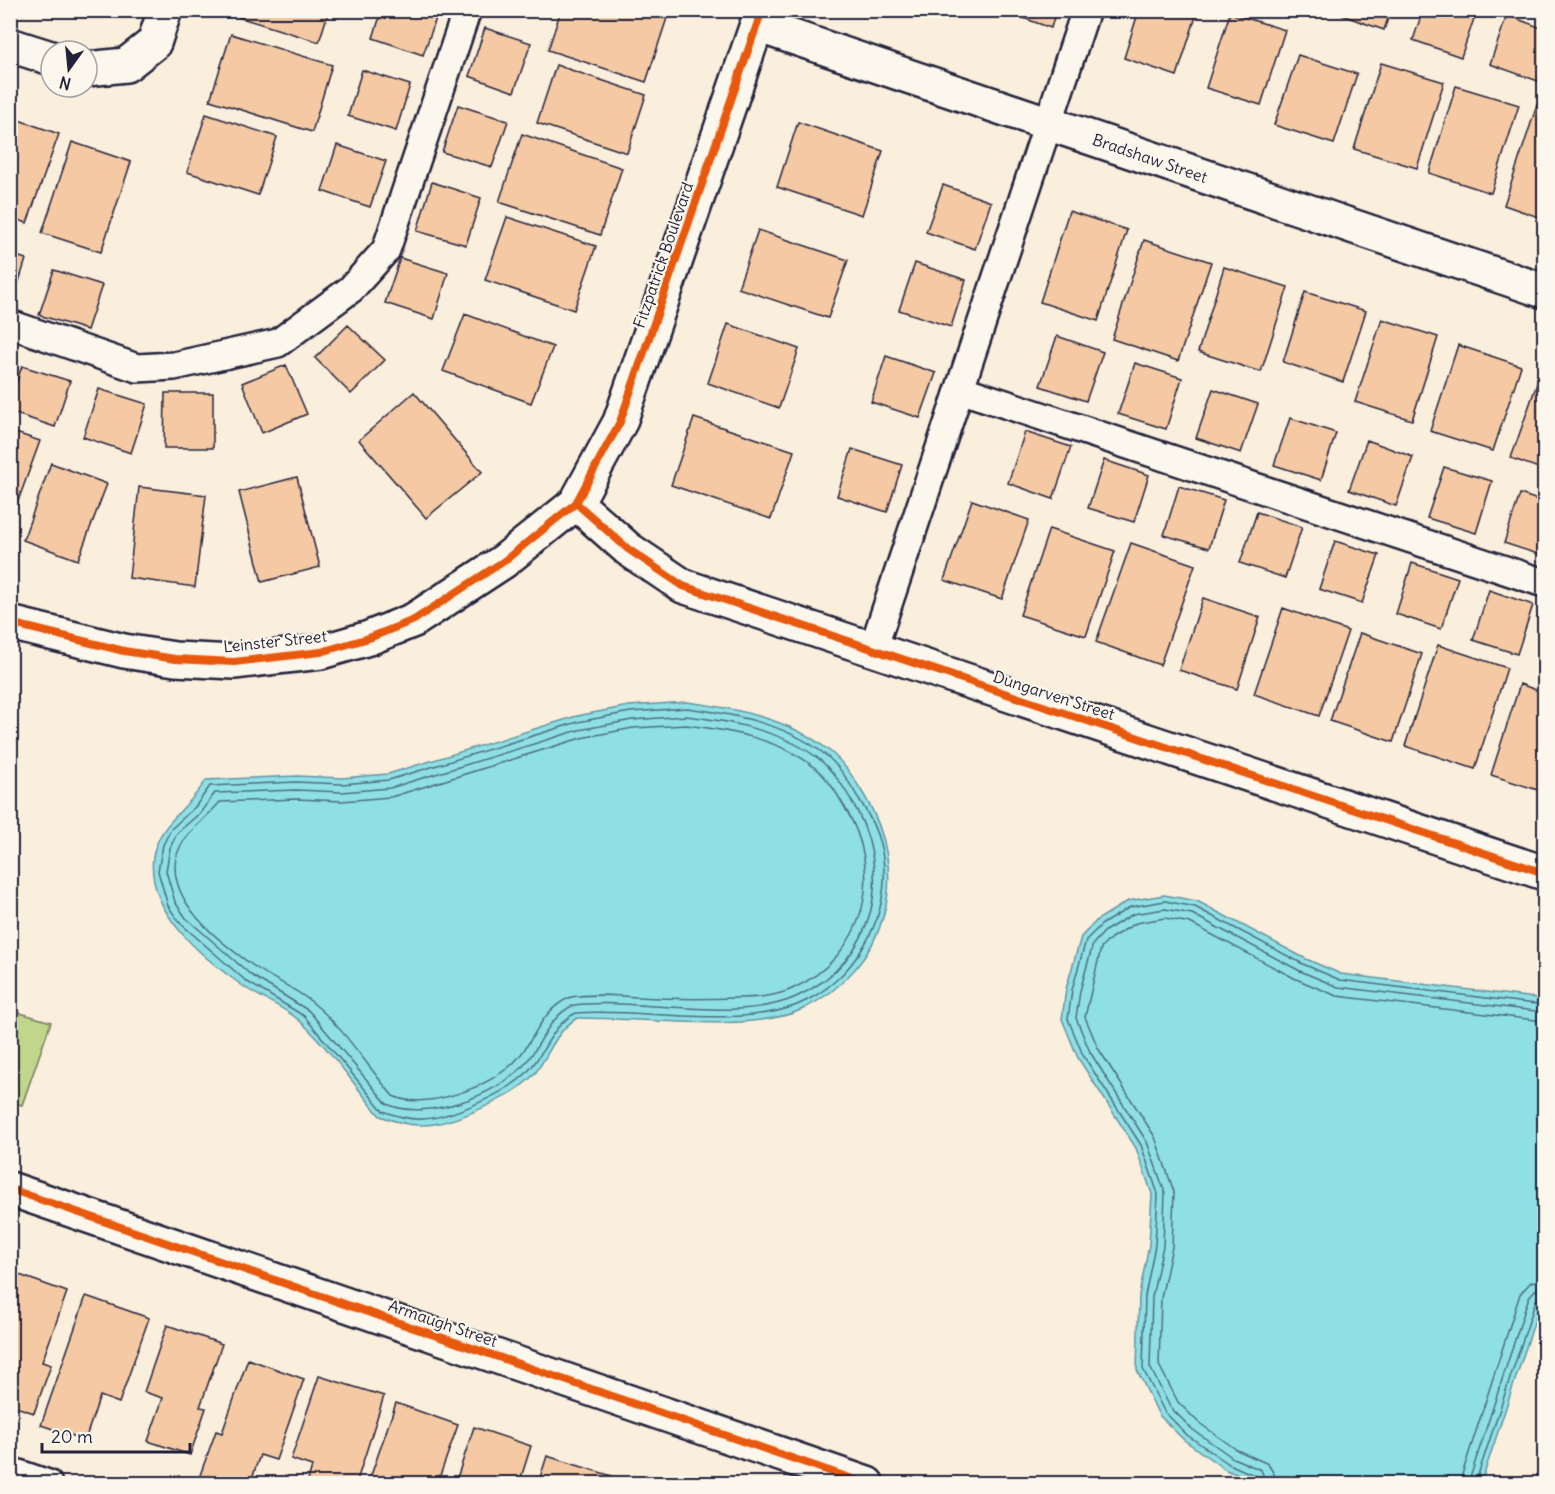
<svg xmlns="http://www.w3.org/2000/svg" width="1555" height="1494" viewBox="0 0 1555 1494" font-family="Delius,sans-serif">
  <rect width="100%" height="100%" fill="#faeedd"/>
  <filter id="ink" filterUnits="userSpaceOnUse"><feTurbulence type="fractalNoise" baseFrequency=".0167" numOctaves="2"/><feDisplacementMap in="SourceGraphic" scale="12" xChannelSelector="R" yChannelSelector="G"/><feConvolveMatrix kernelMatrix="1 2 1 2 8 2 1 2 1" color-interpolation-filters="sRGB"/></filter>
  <g filter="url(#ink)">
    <path fill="#c0d68b" stroke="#717c63" stroke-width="1.5" d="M10 1010 51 1022 22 1105 11 1102Z"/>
    <path fill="#8ee0e5" stroke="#6394a1" stroke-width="1.5" d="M687 702C734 708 789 719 827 749 843 761 854 778 864 795 913 874 887 968 803 1009 751 1034 637 1017 577 1018 556 1031 550 1053 536 1072 517 1096 451 1126 420 1125 406 1125 393 1121 380 1116 354 1085 331 1050 301 1022 284 1006 261 999 243 986 203 958 146 912 153 857 158 823 190 808 206 780L297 776 342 778 388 774 577 716 629 706Z
      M1164 895 1197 901 1306 959 1341 974 1544 999V1293L1481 1483H1259L1226 1470 1184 1440 1159 1415 1137 1370 1139 1295 1149 1245 1152 1194 1136 1148 1078 1058 1062 1019 1066 989 1081 937 1097 920 1128 901Z"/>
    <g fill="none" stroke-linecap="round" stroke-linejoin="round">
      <path stroke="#4d6e7f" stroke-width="1.5" d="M687 708C733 714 786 724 823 753 838 764 848 780 857 796 869 814 880 836 883 858 891 919 853 982 797 1005 736 1029 642 1008 576 1013 552 1025 547 1049 530 1069 511 1092 453 1117 423 1119 410 1120 396 1116 383 1111L304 1016 246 981 180 923 168 906 158 871 163 845 171 829 195 807 210 786 296 782 342 784 389 780 578 722 630 712Z
        M686 716C730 721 783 731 819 759 832 770 842 784 850 798 895 871 878 960 796 997 736 1024 638 997 574 1005 546 1018 543 1044 524 1065 497 1095 425 1122 387 1104L309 1011 251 975 186 918 175 902 166 871 170 848 177 833 200 813 215 793 296 790 342 792 390 788 579 730 632 720Z
        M686 725C728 730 780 739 814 767 827 777 836 792 844 806 886 873 866 955 792 989 774 997 754 998 734 998 703 999 671 999 639 997 617 996 593 993 571 997 542 1009 537 1035 518 1058 496 1085 425 1112 393 1096 367 1066 344 1028 313 1003 295 988 274 980 255 967 224 945 175 909 175 867 175 839 203 822 220 802L296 799 342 801 391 797 581 738 633 728Z
        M1259 1484 1256 1476 1229 1464 1187 1435 1164 1411 1143 1369 1145 1296 1155 1245 1158 1194 1141 1145 1083 1055 1068 1019 1072 990 1086 940 1101 925 1130 907 1165 901 1195 907 1303 964 1340 980 1544 1005
        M1267 1484 1261 1470 1233 1458 1192 1429 1170 1407 1150 1367 1152 1297 1163 1246 1165 1193 1147 1142 1090 1052 1076 1018 1080 991 1093 944 1105 931 1133 914 1165 909 1192 914 1300 971 1338 987 1544 1012
        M1276 1484 1274 1474 1268 1464 1237 1450 1198 1422 1178 1402 1159 1365 1161 1298 1172 1247 1174 1192 1155 1137 1098 1048 1085 1017 1101 948 1111 938 1136 923 1165 918 1190 923 1296 979 1337 996 1544 1021
        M1459 1484 1520 1294 1531 1282 1544 1279
        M1468 1484 1529 1297 1535 1290 1544 1288
        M1475 1484 1536 1300 1544 1295"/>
    </g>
    <path fill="#f4c9a3" stroke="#22223b" stroke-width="1.5" d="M240 10H329L319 42 238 17Z
      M382 10H439L423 55 373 38Z
      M561 10 669 12 646 82 548 50Z
      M1001 10H1056L1051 28Z
      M1139 10H1198L1177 76 1124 58Z
      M1337 10H1391L1384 30 1336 13Z
      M1423 10H1477L1461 57 1413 40Z
      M1230 13 1285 30 1261 105 1206 88Z
      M1507 15 1544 29V62L1538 81 1490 64Z
      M485 28 531 43 514 92 469 76Z
      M231 34 332 65 312 132 210 100Z
      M1298 55 1357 74 1334 144 1274 125Z
      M1381 63 1444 82 1417 168 1354 149Z
      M556 65 646 95 627 153 537 123Z
      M362 70 410 85 396 131 348 116Z
      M1456 86 1519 105 1491 193 1429 173Z
      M458 105 508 121 492 167 442 152Z
      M1537 105 1544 108V219L1504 205Z
      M206 114 277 137 258 195 187 172Z
      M10 117 59 134 27 223 10 217Z
      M798 122 883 151 862 215 777 187Z
      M522 134 622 168 600 235 499 202Z
      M72 142 131 162 101 252 42 233Z
      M337 145 386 161 370 207 322 191Z
      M432 182 481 198 466 245 417 231Z
      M943 185 991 202 975 249 926 232Z
      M1069 211 1127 230 1098 321 1040 302Z
      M507 217 596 246 574 310 485 280Z
      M758 230 848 260 828 318 738 288Z
      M1144 240 1211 262 1178 361 1112 339Z
      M10 254 26 259 12 304H10Z
      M400 258 448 273 434 319 385 303Z
      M915 263 966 280 951 327 899 310Z
      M1224 267 1288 287 1261 372 1198 352Z
      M54 270 102 285 87 330 39 315Z
      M1305 292 1366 311 1343 382 1283 362Z
      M465 314 553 347 531 403 443 371Z
      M1382 319 1438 337 1412 420 1355 402Z
      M728 324 799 349 779 408 708 383Z
      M348 325 385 360 351 394 315 358Z
      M1057 336 1103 352 1086 401 1040 386Z
      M1458 345 1521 366 1493 451 1430 431Z
      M886 356 936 373 920 418 871 402Z
      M1135 363 1182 378 1166 429 1118 414Z
      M286 365 307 414 262 433 242 383Z
      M22 366 70 381 55 427 10 412V402Z
      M1541 372 1544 373V470L1511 458Z
      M99 389 147 404 131 453 83 437Z
      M1213 389 1258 404 1241 453 1196 438Z
      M414 392 482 472 426 518 359 440Z
      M165 393H213V448H164Z
      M694 418 794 451 771 519 671 485Z
      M1290 418 1336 433 1321 480 1274 465Z
      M10 431 40 441 10 523Z
      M1025 432 1071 447 1053 499 1008 483Z
      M1367 440 1413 457 1396 506 1349 490Z
      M852 449 902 465 887 512 837 496Z
      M1104 460 1149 475 1134 522 1088 508Z
      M51 463 107 484 78 560 23 540Z
      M1444 467 1492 481 1476 533 1427 518Z
      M297 477 320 567 262 582 239 492Z
      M1179 486 1224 500 1209 548 1164 535Z
      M139 487 206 495 195 587 129 578Z
      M1520 494 1544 502V556L1504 543Z
      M972 500 1029 520 1002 599 944 580Z
      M1257 512 1302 527 1285 578 1240 563Z
      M1049 529 1115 551 1086 636 1020 615Z
      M1335 541 1379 555 1362 603 1319 589Z
      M1131 543 1195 565 1160 665 1096 642Z
      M1412 563 1458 578 1441 629 1396 614Z
      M1489 590 1533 605 1517 654 1473 640Z
      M1203 598 1260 617 1237 689 1179 670Z
      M1283 608 1348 631 1319 716 1254 694Z
      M1360 633 1422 654 1393 742 1330 721Z
      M1438 645 1507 668 1475 769 1405 746Z
      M1520 684 1544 693V792L1491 775Z
      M14 1273 67 1292 42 1362 51 1365 34 1413 10 1405V1283Z
      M86 1296 149 1318 119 1403 100 1396 85 1440 41 1425Z
      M167 1325 222 1344 200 1407 206 1408 190 1455 148 1441 163 1398 144 1392Z
      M248 1359 304 1379 276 1460 260 1455 250 1484H215L199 1478 216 1431 222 1433Z
      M319 1376 384 1396 356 1484H307L312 1466 291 1459Z
      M396 1403 458 1425 437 1484H368Z
      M474 1427 531 1446 519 1484H455Z
      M547 1456 612 1476 610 1484H538Z"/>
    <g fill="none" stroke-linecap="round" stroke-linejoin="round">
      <g stroke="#22223b" stroke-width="32">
        <path id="lane" d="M10 324 137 368 174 366 278 343 351 289 386 250 467 10
          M960 389 1544 583
          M873 649 1086 10
          M10 1471 48 1484"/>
      </g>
      <g stroke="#22223b" stroke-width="38">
        <path id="street" d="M757 25 1544 291
          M10 45 51 58
          M87 69 126 65 154 43 165 10
          M576 503 628 549 683 586 1544 873
          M10 623 124 651 175 659 234 662 321 652 369 638 414 620 504 561 576 503 620 422 762 10
          M10 1189 867 1484"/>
      </g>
      <use href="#lane" stroke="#fbf7ec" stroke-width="27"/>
      <use href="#street" stroke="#fbf7ec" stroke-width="33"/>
      <g stroke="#fbf7ec" stroke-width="11">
        <path id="cycleway" d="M576 503 628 549 683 586 1544 873
          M10 623 124 651 175 659 234 662 321 652 369 638 414 620 504 561 576 503 620 422 762 10
          M10 1189 867 1484"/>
      </g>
      <use href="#cycleway" stroke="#e8590c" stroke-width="8"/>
    </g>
  </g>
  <g text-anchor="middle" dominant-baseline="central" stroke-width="4.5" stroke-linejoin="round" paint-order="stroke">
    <g font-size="16" fill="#22223b" stroke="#fbf7ec">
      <text transform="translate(1150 158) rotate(19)">Bradshaw Street</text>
      <text transform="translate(663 255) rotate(-71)">Fitzpatrick Boulevard</text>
      <text transform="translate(275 641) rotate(-6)">Leinster Street</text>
      <text transform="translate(1054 695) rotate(18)">Dungarven Street</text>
      <text transform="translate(443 1323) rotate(19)">Armaugh Street</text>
    </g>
  </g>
  <rect width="1555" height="1494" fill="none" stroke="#fbf7ec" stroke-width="36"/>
  <rect x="18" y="18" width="1519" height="1458" fill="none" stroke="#22223b" stroke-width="2" filter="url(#ink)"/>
  <g transform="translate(69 69) rotate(195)"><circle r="28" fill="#fbf7ec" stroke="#a4a2a5" stroke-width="1.5"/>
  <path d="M0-4.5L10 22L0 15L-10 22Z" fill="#22223b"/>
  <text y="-9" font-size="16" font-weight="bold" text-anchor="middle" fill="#22223b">N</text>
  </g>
  <path d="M42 1443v9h148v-9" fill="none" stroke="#22223b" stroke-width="3"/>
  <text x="51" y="1443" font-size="18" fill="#22223b" stroke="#fbf7ec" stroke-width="4.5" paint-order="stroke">20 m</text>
</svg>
